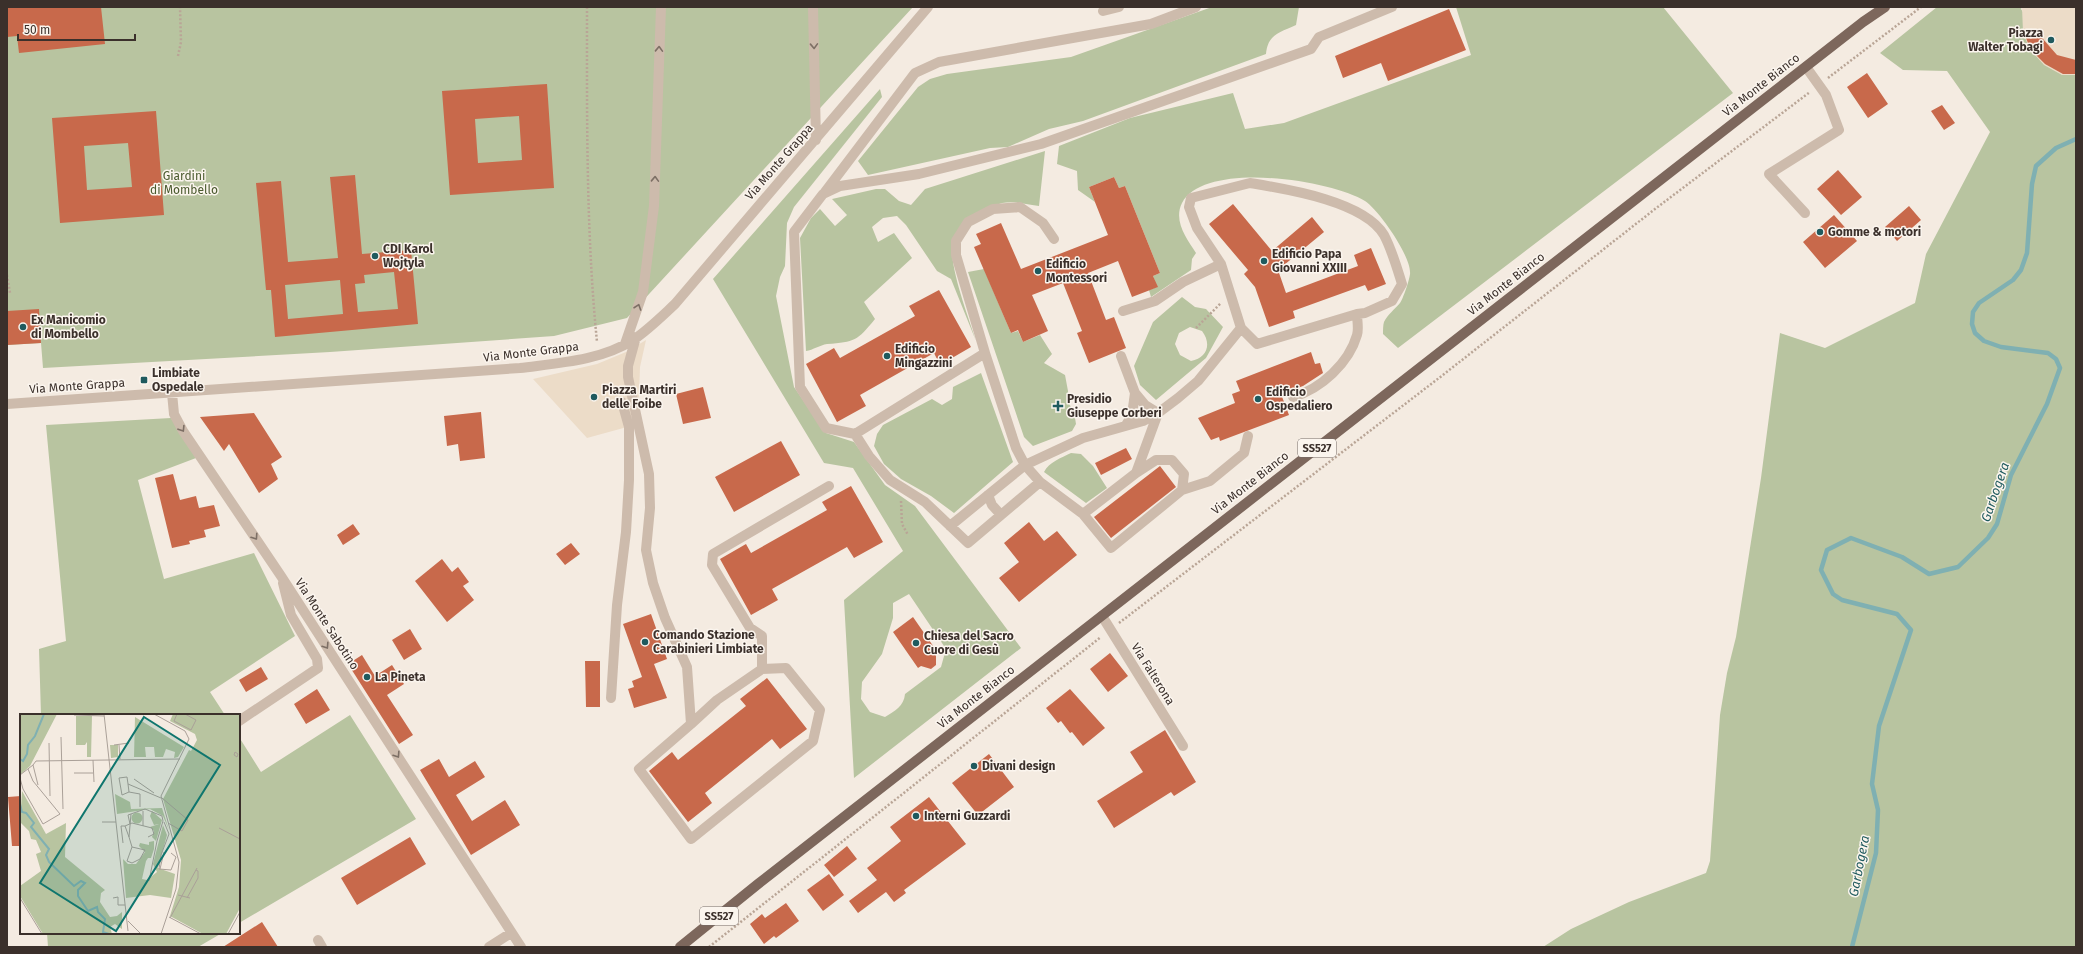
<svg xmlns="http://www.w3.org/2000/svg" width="2083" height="954" viewBox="0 0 2083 954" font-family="'Fira Sans',sans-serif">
  <rect width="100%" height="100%" fill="#f4ebe1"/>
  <path fill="#b8c4a0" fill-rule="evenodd" d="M7 7H913L627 318 554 336 330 352 43 368 41 343 7 345Z
    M1212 7H1299L1296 25C1279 33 1268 34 1266 54L1083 121 1049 129 1008 147 990 148 868 175 858 161 918 87 930 79 947 74 1071 57Z
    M1456 7H1663L1733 93 1398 348 1383 334C1383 330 1383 325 1384 322 1387 315 1395 309 1400 303 1403 299 1411 276 1410 272 1410 255 1379 210 1365 201 1331 180 1205 160 1182 203 1173 221 1187 239 1196 253L1192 259 1191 270 1151 297 1149 290 1157 287 1153 276 1160 273 1125 186 1119 188 1114 177 1089 187 1095 202 1078 190 1077 171 1057 164 1059 146 1130 118 1233 93 1245 129 1284 123 1471 55Z
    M1937 7H2022L2021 9 2062 75H2076V947H1543L1571 929 1629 902 1706 873 1710 861 1720 715 1727 673 1736 637 1761 478 1780 333 1825 348 1915 303 1926 254 1990 132 1947 71 1903 70 1880 53Z
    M880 89 882 97 794 207 787 223 785 266 780 277 776 296 794 387 826 433 854 442 885 485 915 506 1021 648 854 778 844 600 903 551 853 468 824 463 713 279ZM909 594 946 649 941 667 905 694C904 706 895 711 885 717L870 712 861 699 862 682 882 654 893 618V603Z
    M1045 151 1039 206C1007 201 1001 198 974 219 969 224 956 231 954 237 945 258 969 318 976 341L951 279 937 271 906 225 897 216 883 218 872 227 878 242 894 233 912 258 864 302 875 319C857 341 855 342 827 344 820 345 813 350 806 351L800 238 811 218 820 209 835 226 847 215 832 199 876 189H885L899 201 911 205 925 189Z
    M984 269 1011 333 1018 331 1023 342 1040 335 1052 354 1044 363 1065 375 1068 391V402L1074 412 1076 424 1072 431 1033 446 1024 437 968 272Z
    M1182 297 1195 307 1206 309 1223 327 1206 358 1156 400 1140 385 1134 366 1153 322ZM1190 327 1202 331C1212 344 1207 358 1191 361L1180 355 1175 344 1179 333Z
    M981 373 1013 462 954 513 931 496 901 479 884 464 874 446 877 434 883 425 932 399 942 405 952 399 953 387Z
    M171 418 196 458 138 480 164 579 254 553 295 636 210 692 225 715H41L39 649 66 641 46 425Z
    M1071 453 1081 454 1093 466 1107 488 1086 503 1044 472C1049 462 1061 458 1071 453Z
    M350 715 416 819 239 923V737L261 772Z
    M47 933H222L198 947H48Z"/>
  <path fill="#ecdcc8" d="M2022 7H2076V75H2062L2044 65 2029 48 2023 32Z
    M646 340 640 367 638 424 587 438 533 379 597 364 626 352Z"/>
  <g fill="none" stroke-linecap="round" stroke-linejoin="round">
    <path stroke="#7fb0b2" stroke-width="4.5" d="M1852 947 1876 853 1878 810 1872 784 1879 726 1911 630 1897 614 1842 600 1833 594 1821 570 1827 550 1851 538 1902 557 1929 574 1958 567 1988 538 1997 524 2011 475 2047 404 2060 368 2056 359 2048 353 2001 347 1984 341 1975 333 1972 324 1973 312 1979 303 2013 280 2021 270 2027 253 2032 184 2036 166 2056 148 2076 139"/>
  </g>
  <path fill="#c8694b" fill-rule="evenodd" d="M7 7H101L105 44 19 53 17 36 7 37Z
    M1449 9 1466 50 1388 81 1381 63 1343 78 1335 56Z
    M2040 33 2043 39 2057 55 2076 60V74H2063L2045 64 2037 56 2030 48 2026 38Z
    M1867 73 1888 104 1868 118 1847 87Z
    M547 84 554 188 450 195 442 91ZM519 116 522 160 478 163 475 119Z
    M1942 105 1955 123 1944 130 1931 111Z
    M156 111 164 215 60 223 52 118ZM128 143 132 187 87 190 84 146Z
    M1838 170 1862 197 1841 215 1817 189Z
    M355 175 362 254 411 250 418 324 275 337 271 290H266L256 183 281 181 288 262 338 258 330 177ZM394 272 398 309 358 312 355 284 365 283 364 275ZM340 280 343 314 288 319 285 285Z
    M1114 177 1119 188 1125 186 1160 273 1153 276 1158 287 1132 297 1118 261 1088 273 1106 320 1114 317 1126 348 1089 363 1077 333 1082 331 1063 283 1032 295 1048 331 1023 342 1018 330 1011 333 974 247 981 244 976 234 1001 223 1021 269 1108 235 1089 187Z
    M1233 204 1272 251 1312 217 1324 232 1278 270 1286 293 1358 266 1354 255 1371 248 1386 284 1368 291 1365 285 1293 311 1295 318 1269 327 1255 287 1244 274 1248 270 1209 224Z
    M1909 206 1921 220 1897 241 1885 227Z
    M1834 215 1857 241 1825 268 1803 242Z
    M939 290 971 347 940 365 934 353 860 395 866 406 837 422 806 364 834 348 840 358 915 316 909 306Z
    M39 309 41 343 7 345V311Z
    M1311 352 1315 364 1320 363 1323 373 1303 386 1281 394 1289 415 1220 441 1219 437 1211 440 1198 418 1235 403 1232 394 1240 391 1236 381Z
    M703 387 711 418 683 424 676 394Z
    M481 412 485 458 460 461 458 444 447 446 444 416Z
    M254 413 282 457 271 464 278 479 259 493 229 444 224 451 200 417Z
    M781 441 800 475 734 512 715 477Z
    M1126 448 1132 459 1101 475 1095 463Z
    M1160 466 1176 487 1111 538 1094 517Z
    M173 474 180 500 196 496 199 508 214 505 220 526 204 530 206 537 189 541 190 544 172 548 155 478Z
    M851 486 883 542 854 558 847 547 772 589 778 600 751 615 720 559 746 544 751 553 827 510 822 502Z
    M1029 522 1044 541 1057 531 1077 555 1019 602 999 578 1019 562 1004 543Z
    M353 524 360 534 343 545 337 535Z
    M571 543 580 554 565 565 556 554Z
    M442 559 452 572 458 567 469 582 463 586 474 600 447 622 415 581Z
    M651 614 667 659 654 664 667 698 634 708 628 689 634 687 632 681 642 677 623 624Z
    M913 617 938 653 936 655V665L931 669 921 666 918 668 893 632Z
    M410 629 422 649 404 660 392 640Z
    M1110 653 1128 676 1108 692 1090 669Z
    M362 655 375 676 392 665 404 684 387 695 413 735 399 744 348 664Z
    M585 661H600V707H586Z
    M261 667 268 679 246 692 239 680Z
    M767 678 807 729 780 749 772 739 705 793 712 803 688 822 649 771 672 752 678 760 746 706 740 699Z
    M317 689 330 710 306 724 294 704Z
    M1070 689 1105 728 1083 746 1072 732 1070 733 1061 721 1058 723 1046 708Z
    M1165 730 1196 782 1174 796 1171 792 1114 828 1097 801 1143 772 1130 752Z
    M989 754 1014 787 978 815 952 783Z
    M439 759 449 777 475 761 485 777 456 795 472 821 505 800 520 825 471 855 420 770Z
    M21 796V846H12L8 797Z
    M929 797 966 844 904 890 906 893 894 902 886 892 858 913 849 901 877 880 867 868 901 841 890 827Z
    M410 837 426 864 357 905 341 878Z
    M847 846 857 859 834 877 824 865Z
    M829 874 844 895 823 911 807 890Z
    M786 903 799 921 776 938 774 936 764 944 750 924 762 914 765 918Z
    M262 922 278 947H223Z"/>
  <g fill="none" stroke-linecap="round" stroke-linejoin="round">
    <path stroke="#b9a596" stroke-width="2.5" stroke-dasharray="2 2" stroke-linecap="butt" d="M587 7C587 119 586 231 597 342
      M178 56 181 42 180 7
      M1828 78 1921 7
      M7 275 10 293
      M1196 328 1221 303
      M901 501 902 524 908 535
      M1119 623 1439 378 1655 209 1810 92
      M709 947 1101 637"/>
    <path stroke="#cdbbac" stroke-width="10" d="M813 7 816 140
      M1103 11 1119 7
      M1250 183C1286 189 1364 201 1384 235 1392 250 1397 268 1402 284L1392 301 1365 313 1357 314 1257 344 1241 328 1221 264 1197 228 1189 207 1191 198Z
      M825 192 915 73 939 62 1151 24 1196 7
      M1805 213 1769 174 1839 130 1826 95 1806 67
      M1054 239 1043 223 1020 207 993 209 968 222 956 241V255L985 353 1016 448 1025 465 1040 482 1083 514
      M1123 311 1155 301 1183 282 1221 264
      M636 337 628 366V377L649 474 650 508 646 550 653 583 665 618 687 667 691 724 639 769 691 839 813 741 820 710 786 668 762 669 717 700 691 724
      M625 344 643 292 654 206 661 7
      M1121 356 1135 393
      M172 393 174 414 183 431 281 576 521 947
      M1293 397C1321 389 1349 363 1357 335 1359 329 1357 320 1357 314
      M7 404 520 368C558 363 600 361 633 340 648 330 661 317 675 304L928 7
      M1126 425 1132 415 1135 393 1145 405 1158 413 1136 473 1083 514 1111 548 1182 490 1210 481 1244 453 1248 436
      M855 434 985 353
      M1136 473 1156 460H1172L1184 474 1182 490
      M1040 482 968 543 925 502 890 480 869 456 855 434 826 428 800 387 794 232 823 194 840 186 919 174 1041 144 1311 49 1319 37 1392 7
      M988 495 992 505 1001 515
      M950 526 1025 465 1083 438 1143 421 1158 413 1178 398 1198 381 1241 328
      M1102 616 1183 746
      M762 669V636L750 628 712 565 713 554 829 486
      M611 698 617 605 626 532 629 480V427L622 402
      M239 721 318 668 317 659 291 615 283 583
      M318 940 322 947
      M489 947 511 933"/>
    <path stroke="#7d675c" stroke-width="10" d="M680 947 758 884 1863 22 1885 7"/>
  </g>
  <defs><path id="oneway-chevron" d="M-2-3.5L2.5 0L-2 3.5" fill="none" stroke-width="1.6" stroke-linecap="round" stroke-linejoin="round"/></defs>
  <g stroke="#7d6f65">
    <use href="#oneway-chevron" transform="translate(814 46) rotate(88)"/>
    <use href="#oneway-chevron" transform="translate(659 49) rotate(-88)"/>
    <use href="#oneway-chevron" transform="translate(655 179) rotate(-88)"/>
    <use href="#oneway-chevron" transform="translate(638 307) rotate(-71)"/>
    <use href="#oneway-chevron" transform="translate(182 429) rotate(58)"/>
    <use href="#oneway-chevron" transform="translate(255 537) rotate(56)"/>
    <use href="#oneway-chevron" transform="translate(326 646) rotate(57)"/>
    <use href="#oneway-chevron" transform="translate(397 755) rotate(57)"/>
  </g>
  <g fill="#1f5a5e" stroke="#fbf5ee" stroke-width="1.5">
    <circle cx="2051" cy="40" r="4"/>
    <circle cx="1820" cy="232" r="4"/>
    <circle cx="375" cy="256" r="4"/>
    <circle cx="1264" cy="261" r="4"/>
    <circle cx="1038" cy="271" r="4"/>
    <circle cx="23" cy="327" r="4"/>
    <circle cx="887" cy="356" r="4"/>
    <rect x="140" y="376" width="8" height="8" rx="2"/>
    <circle cx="594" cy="397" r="4"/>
    <circle cx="1258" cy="399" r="4"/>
    <path d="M1056 400h4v4h4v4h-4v4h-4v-4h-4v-4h4z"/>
    <circle cx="645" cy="642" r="4"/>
    <circle cx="916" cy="643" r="4"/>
    <circle cx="367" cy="677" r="4"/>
    <circle cx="974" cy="766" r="4"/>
    <circle cx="916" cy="816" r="4"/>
  </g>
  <g text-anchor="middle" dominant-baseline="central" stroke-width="3" stroke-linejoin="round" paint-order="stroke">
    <g fill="#fbf5ee" stroke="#756b66" stroke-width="1">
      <rect x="1298" y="439" width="38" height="18" rx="3"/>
      <rect x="700" y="907" width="38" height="18" rx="3"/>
    </g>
    <g font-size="11" font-weight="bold" fill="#3b302b">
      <text x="1317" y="448">SS527</text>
      <text x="719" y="916">SS527</text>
    </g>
    <g font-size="12" font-weight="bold" fill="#3b302b" stroke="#fbf5ee" text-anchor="start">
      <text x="2043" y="33" text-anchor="end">Piazza<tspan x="2043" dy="14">Walter Tobagi</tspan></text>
      <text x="1828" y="232">Gomme &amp; motori</text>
      <text x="383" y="249">CDI Karol<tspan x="383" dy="14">Wojtyla</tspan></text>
      <text x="1272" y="254">Edificio Papa<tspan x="1272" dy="14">Giovanni XXIII</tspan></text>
      <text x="1046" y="264">Edificio<tspan x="1046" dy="14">Montessori</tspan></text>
      <text x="31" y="320">Ex Manicomio<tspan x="31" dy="14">di Mombello</tspan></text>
      <text x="895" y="349">Edificio<tspan x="895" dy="14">Mingazzini</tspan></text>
      <text x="152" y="373">Limbiate<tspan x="152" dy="14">Ospedale</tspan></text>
      <text x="602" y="390">Piazza Martiri<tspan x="602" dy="14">delle Foibe</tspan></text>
      <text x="1266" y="392">Edificio<tspan x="1266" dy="14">Ospedaliero</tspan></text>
      <text x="1067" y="399">Presidio<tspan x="1067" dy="14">Giuseppe Corberi</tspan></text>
      <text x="653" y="635">Comando Stazione<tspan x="653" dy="14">Carabinieri Limbiate</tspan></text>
      <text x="924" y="636">Chiesa del Sacro<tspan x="924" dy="14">Cuore di Gesù</tspan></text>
      <text x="375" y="677">La Pineta</text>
      <text x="982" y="766">Divani design</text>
      <text x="924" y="816">Interni Guzzardi</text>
    </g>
    <g font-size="12" fill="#3b302b" stroke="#fbf5ee">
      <text transform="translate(1761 85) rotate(-38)">Via Monte Bianco</text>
      <text transform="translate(779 162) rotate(-49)">Via Monte Grappa</text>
      <text transform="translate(1506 284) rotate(-38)">Via Monte Bianco</text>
      <text transform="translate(531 352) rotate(-7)">Via Monte Grappa</text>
      <text transform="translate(77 386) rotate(-4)">Via Monte Grappa</text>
      <text transform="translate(1250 483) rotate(-38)">Via Monte Bianco</text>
      <text transform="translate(327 624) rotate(57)">Via Monte Sabotino</text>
      <text transform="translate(1153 674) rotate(58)">Via Falterona</text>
      <text transform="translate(976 697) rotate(-38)">Via Monte Bianco</text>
    </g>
    <g font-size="12" fill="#4a5a2e" stroke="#fbf5ee">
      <text x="184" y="176">Giardini<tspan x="184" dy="14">di Mombello</tspan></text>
    </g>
    <g font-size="13" font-style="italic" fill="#1f5a5e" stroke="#fbf5ee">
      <text transform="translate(1995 492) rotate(-71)">Garbogera</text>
      <text transform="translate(1859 866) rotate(-79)">Garbogera</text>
    </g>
  </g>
  <g transform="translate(20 714)">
    <rect width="220" height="220" fill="#f4ebe1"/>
    <path d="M0 0H37L10 52 0 61ZM153 0H220V194L206 220H183L150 202 159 173 161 146 143 85 169 36 171 37 177 26 175 20 150 7ZM56 2H72L71 43H67V28L65 31H56ZM115 3 164 33 158 43 154 44 155 38 146 35 143 43H135L134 33H125L126 43H114ZM90 31H98V43L91 44ZM2 77 26 120 46 109 45 143 85 176 81 179 80 188 90 203 97 202 102 198V215L95 210 90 213 92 220H23L0 182V172L21 157 16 140 21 138 16 126 11 125 9 117 0 108ZM95 80 110 88 111 95 142 94 149 116 143 102 130 95 97 100ZM132 97 142 106 136 127 132 123 134 117 130 113 139 110 134 111 130 102ZM111.5 104a5.5 5.5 0 1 1 11 0a5.5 5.5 0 1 1-11 0ZM143 111 147 121 138 154 155 160 151 184 130 181 106 184 103 145 108 150H116L125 138 119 132 120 129 129 131V128L134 127V135L131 144H128L126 147 122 165 127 166 137 158 133 150Z" fill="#b8c4a0"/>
    <path fill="none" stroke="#7fb0b2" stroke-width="2" d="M0 45 3 47 7 40 8 31 15 22 24 0M0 90 2 98 6 99 14 109 11 113 29 135 26 141 29 148 54 172 61 167 65 169 58 176V182L68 197 77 193 78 198 85 205 83 218 89 220"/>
    <path fill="none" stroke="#aaa098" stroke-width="1" d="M84 0 108 217M134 0 165 17 169 25 141 82 159 148 156 175 141 220M157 0 154 7 171 16 176 6 165 0M54 1 84 2M41 23 43 95M29 29 30 82M94 31 109 29M99 31 100 45M215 38 218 40 217 43 214 41ZM73 46 74 68M54 59H73M0 61 13 51M0 64 3 75 23 110 40 100 13 67 8 55M114 65 134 79M108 70 109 78 102 81 99 64 107 63 108 70 141 84M18 71 13 51 16 47 160 45M109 78 120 80V93M142 84 168 106 162 117 148 109M111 100 109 123 112 133M82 108H96M144 108 149 120 141 141 139 155 151 156 156 143 151 139M110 110 108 101 125 95 142 102 143 107 137 127 129 167M105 112 112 109 132 114 134 120 128 123M123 112V97M199 114 220 125M103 129 101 112H105L109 123M112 133 125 136 120 145 112 149 107 147ZM140 155 144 138M158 181 170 184M0 184 22 220M93 184 98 183V191H105M167 184 178 164V157L176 156M149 203 181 220M150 204 177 154M108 207 121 220M208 220 220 198"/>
    <path fill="#0f766e" fill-opacity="0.15" stroke="#0f766e" stroke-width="2" d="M124 3 200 51 96 217 20 169Z"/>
    <rect width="220" height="220" fill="none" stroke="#3b302b" stroke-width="2"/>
  </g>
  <rect width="2083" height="954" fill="none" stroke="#3b302b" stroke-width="16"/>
  <path d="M18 34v6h117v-6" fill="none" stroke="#3b302b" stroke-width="2"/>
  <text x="24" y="34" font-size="12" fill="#3b302b" stroke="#fbf5ee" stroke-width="3" paint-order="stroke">50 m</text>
</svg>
